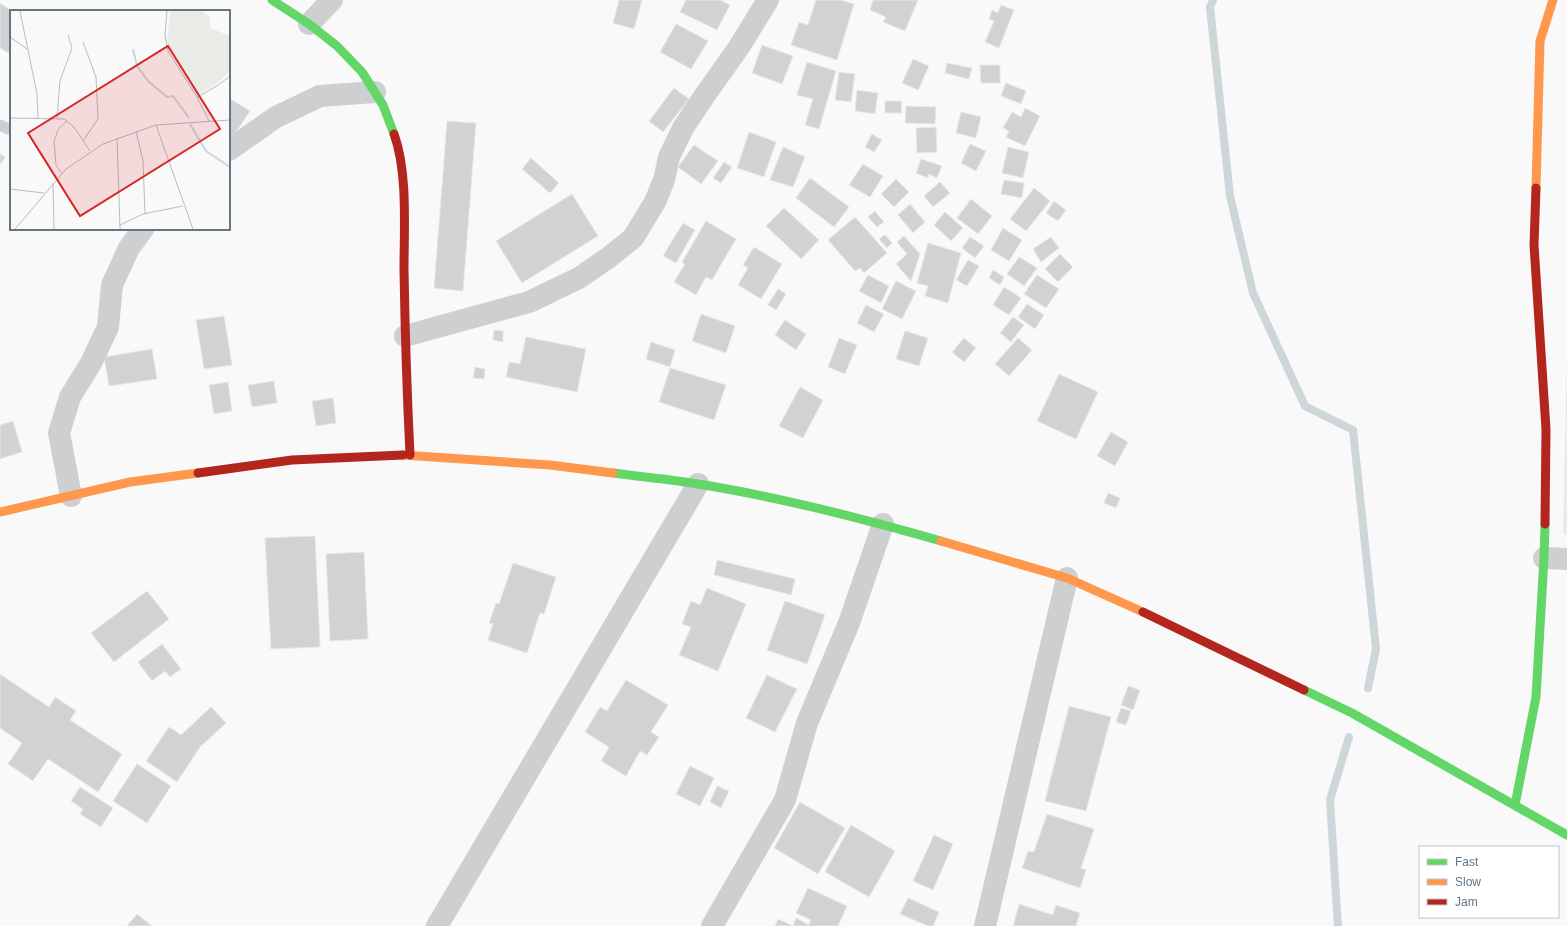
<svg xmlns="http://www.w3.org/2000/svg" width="1567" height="926" viewBox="0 0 1567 926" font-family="Helvetica,sans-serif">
  <rect width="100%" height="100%" fill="#f9f9f9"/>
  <path fill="#e8ebe6" d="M1567 353V535L1563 534Z"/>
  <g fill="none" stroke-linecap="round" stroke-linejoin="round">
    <path stroke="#ced6d9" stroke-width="8" d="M1213 0 1210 7 1230 196 1253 293 1305 406 1353 430 1376 649 1368 688
      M1338 926 1330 800 1349 737"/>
  </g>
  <path fill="#d0d2d3" stroke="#e8e8e8" d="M619 0H642L634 29 613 23Z
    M686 0H720L730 5 717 30 680 12Z
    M816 0H841L854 4 837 60 791 45 799 22 808 25Z
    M873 0H918L905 31 883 22 886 17 870 10Z
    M0 3 12 11 11 49 9 53 0 48Z
    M1001 5 1014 10 999 48 985 42 994 21 989 19 992 10 998 13Z
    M676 24 708 41 691 69 660 52Z
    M762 45 793 56 782 84 752 73Z
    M913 59 929 66 918 90 902 83Z
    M807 62 836 71 819 129 805 125 813 99 797 95Z
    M947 63 972 68 969 79 945 73Z
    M980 65H1000V83H981Z
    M839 72 855 74 851 102 835 100Z
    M1006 83 1026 91 1021 104 1001 96Z
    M674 88 689 99 663 132 649 121Z
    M857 90 878 93 875 114 855 111Z
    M229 98 250 111 230 141 229 140Z
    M885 101H901L902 113H885Z
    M906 106 936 107 935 124 905 123Z
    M1025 108 1040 116 1025 146 1006 137 1009 131 1003 128 1012 112 1021 117Z
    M961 112 981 117 976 138 956 133Z
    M447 121 476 123 463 291 434 288Z
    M936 127 937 152 917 153 916 128Z
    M749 132 776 142 764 177 737 168Z
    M872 134 882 140 874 152 865 147Z
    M970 144 986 151 976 171 961 163Z
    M694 145 718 161 701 184 678 167Z
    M783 147 805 157 793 187 770 180Z
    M1008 147 1029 152 1023 178 1002 173Z
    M0 154 5 157 0 165Z
    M531 158 559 183 550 193 522 169Z
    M921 159 942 166 937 178 929 174 928 178 916 173Z
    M724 162 732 167 721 183 713 178Z
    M863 164 883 176 870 197 849 185Z
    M810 178 849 207 834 227 796 198Z
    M896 179 909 192 894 207 881 194Z
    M1004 180 1024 183 1022 198 1001 194Z
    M940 182 950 193 933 207 924 196Z
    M1034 188 1050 201 1026 231 1010 219Z
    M572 194 598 236 522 283 496 241Z
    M971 199 992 216 978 234 957 218Z
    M1054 201 1066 210 1058 221 1046 213Z
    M910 204 925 222 913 233 898 215Z
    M784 208 819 240 801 259 766 226Z
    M875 211 884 222 877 227 868 217Z
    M945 212 963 228 951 241 934 225Z
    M855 217 887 253 864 273 860 268 855 271 828 240Z
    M706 221 736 239 712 280 706 277 696 295 674 282 685 264 682 262Z
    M683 223 695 230 676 263 663 256Z
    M1003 228 1022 240 1009 261 991 250Z
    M885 235 892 243 887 248 879 239Z
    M904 236 920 254 911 281 896 264 907 254 897 242Z
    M970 237 984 246 975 258 962 248Z
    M1051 237 1059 248 1041 262 1033 249Z
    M928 243 961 253 948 303 925 296 928 286 917 283Z
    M754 247 782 264 761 299 738 285 748 268 743 265Z
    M1060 254 1073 267 1058 282 1045 269Z
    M1019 257 1037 268 1024 286 1007 274Z
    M968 260 979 266 967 286 956 280Z
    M993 270 1004 277 1000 285 989 278Z
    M868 275 889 286 881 303 859 291Z
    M1037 275 1059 289 1046 308 1024 294Z
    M896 281 916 291 902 319 882 309Z
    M1004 287 1021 298 1009 315 993 305Z
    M778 289 786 294 776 310 768 305Z
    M1027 304 1044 315 1035 329 1018 317Z
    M866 305 884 314 874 332 857 323Z
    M701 314 735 326 726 353 692 341Z
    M224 316 232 365 204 369 196 320Z
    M1013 317 1024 325 1011 342 1000 333Z
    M785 320 806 334 796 350 775 335Z
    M494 330 503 331V342L493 340Z
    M905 331 928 338 919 366 896 359Z
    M526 337 586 349 577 392 506 377 509 362 520 364Z
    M839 338 857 345 845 374 828 367Z
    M964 338 976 348 964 362 952 352Z
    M1018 338 1032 350 1009 376 995 364Z
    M651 342 675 350 670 367 646 359Z
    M152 349 157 379 109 386 104 357Z
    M475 367 485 369 484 379 473 378Z
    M670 368 726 385 714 420 659 402Z
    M1059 374 1098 392 1076 439 1037 421Z
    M274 381 277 403 252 407 248 385Z
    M228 382 232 411 214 414 209 385Z
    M800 387 823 400 803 438 779 426Z
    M333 398 336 423 316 426 312 401Z
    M13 421 22 452 0 459V425Z
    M1111 432 1128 442 1115 466 1097 456Z
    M1108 493 1120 498 1116 508 1104 503Z
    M315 536 320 647 271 649 265 538Z
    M364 552 368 639 330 641 326 554Z
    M717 560 795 579 791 595 714 575Z
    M513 563 556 577 544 614 540 613 527 653 488 640 493 624 489 623 496 603 499 604Z
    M707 588 746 604 718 671 679 655 691 627 682 624 691 601 700 605Z
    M147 591 169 619 114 662 91 633Z
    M785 601 825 615 807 664 767 650Z
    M162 644 181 669 170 677 165 671 152 681 138 662Z
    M0 674 49 707 55 697 76 711 70 720 122 754 98 792 48 759 33 781 8 764 22 743 0 728Z
    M767 675 797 689 775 732 746 718Z
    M626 680 668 705 651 732 659 737 647 755 640 751 626 776 601 761 609 747 585 732 600 707 607 711Z
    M1128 686 1140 690 1133 710 1121 705Z
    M1069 706 1111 717 1086 811 1045 801Z
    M211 707 226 723 200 747 177 782 146 761 169 727 181 735Z
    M1121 708 1131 711 1126 725 1116 722Z
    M137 764 171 786 147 823 113 801Z
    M690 766 714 778 700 806 676 794Z
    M717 786 729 791 721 808 710 802Z
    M80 787 113 808 101 827 80 814 83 809 71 801Z
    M800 802 845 828 818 874 774 848Z
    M1047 814 1094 829 1081 868 1086 870 1080 888 1022 868 1028 851 1034 852Z
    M851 825 895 851 869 897 825 872Z
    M934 835 953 844 933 890 913 881Z
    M808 888 847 906 838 926H775L778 919 793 926 796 918 809 925 811 920 796 913Z
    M908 898 939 912 933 926H928L900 914Z
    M1019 904 1053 915 1056 905 1080 913 1076 926H1013Z
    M137 914 152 926H127Z"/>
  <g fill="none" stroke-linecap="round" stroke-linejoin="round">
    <path stroke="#cecfd0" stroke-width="11" d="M0 125 8 129"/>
    <path stroke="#cecfd0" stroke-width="22" d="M309 24 332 0
      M229 150 276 117 320 96 375 92
      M405 336 529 302 579 278 608 258 633 238 655 202 664 180 669 157 683 128 705 95 739 47 768 0
      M71 496 59 433 70 397 91 363 108 327 112 285 129 248 143 229
      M1544 558 1567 559
      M437 926 698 484
      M712 926 785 800 807 723 849 623 883 524
      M985 926 1067 578"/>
    <path stroke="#63d668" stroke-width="9" d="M272 0 309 24 337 46 362 72 383 105 394 134
      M613 473C641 477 670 479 698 484 780 497 861 518 941 541
      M1304 690 1352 713 1567 835
      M1515 805 1536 697 1544 558 1545 524"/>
    <path stroke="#ff974d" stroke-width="9" d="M1536 188 1540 41 1553 0
      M403 455 550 465 613 473
      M0 512 130 482 198 473
      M941 541 1067 578 1143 612"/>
    <path stroke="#b3261e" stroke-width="9" d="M394 134C408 172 404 229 404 270 405 332 407 393 410 455
      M1536 188 1534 245 1546 429 1545 524
      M198 473 292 460 403 455
      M1143 612 1304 690"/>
  </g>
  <g transform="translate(10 10)">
    <rect width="220" height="220" fill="#f9f9f9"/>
    <path d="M160 1H191L200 7V18L220 26V61L204 76 188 84 157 32Z" fill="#e8ebe6"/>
    <path fill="none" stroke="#ced6d9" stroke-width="2" d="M123 39 127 56 139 72 157 87 163 86 179 108M180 114 196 141 220 157"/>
    <path fill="none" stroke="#b5bdc3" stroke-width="1" d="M10 1 27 84 28 108M157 1 155 25 158 41 187 87 199 111M0 27 17 39M187 87 207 76 220 66M0 108 54 109 64 117 80 141M47 108 50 71 62 38 58 25M146 115 183 219M126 121 133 151 135 204M107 128 110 219M73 131 88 109 86 67 73 32M52 164 46 155 44 131 49 118 57 111M43 173 44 219M0 179 34 183M110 215 133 204 173 196M5 219 56 159 93 134 146 115 220 110"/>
    <path fill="#d62828" fill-opacity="0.15" stroke="#d62828" stroke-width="2" d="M158 36 210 119 70 206 18 123Z"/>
    <rect width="220" height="220" fill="none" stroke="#657683" stroke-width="2"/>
  </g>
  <rect x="1419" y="846" width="140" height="72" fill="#ffffff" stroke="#c1c8cd"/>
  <rect x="1427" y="859" width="20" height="6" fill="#63d668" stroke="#c1c8cd"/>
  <text x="1455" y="866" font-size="12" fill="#657683">Fast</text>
  <rect x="1427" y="879" width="20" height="6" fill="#ff974d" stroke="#c1c8cd"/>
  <text x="1455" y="886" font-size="12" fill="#657683">Slow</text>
  <rect x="1427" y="899" width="20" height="6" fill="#b3261e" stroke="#c1c8cd"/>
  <text x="1455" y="906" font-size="12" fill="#657683">Jam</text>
</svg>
